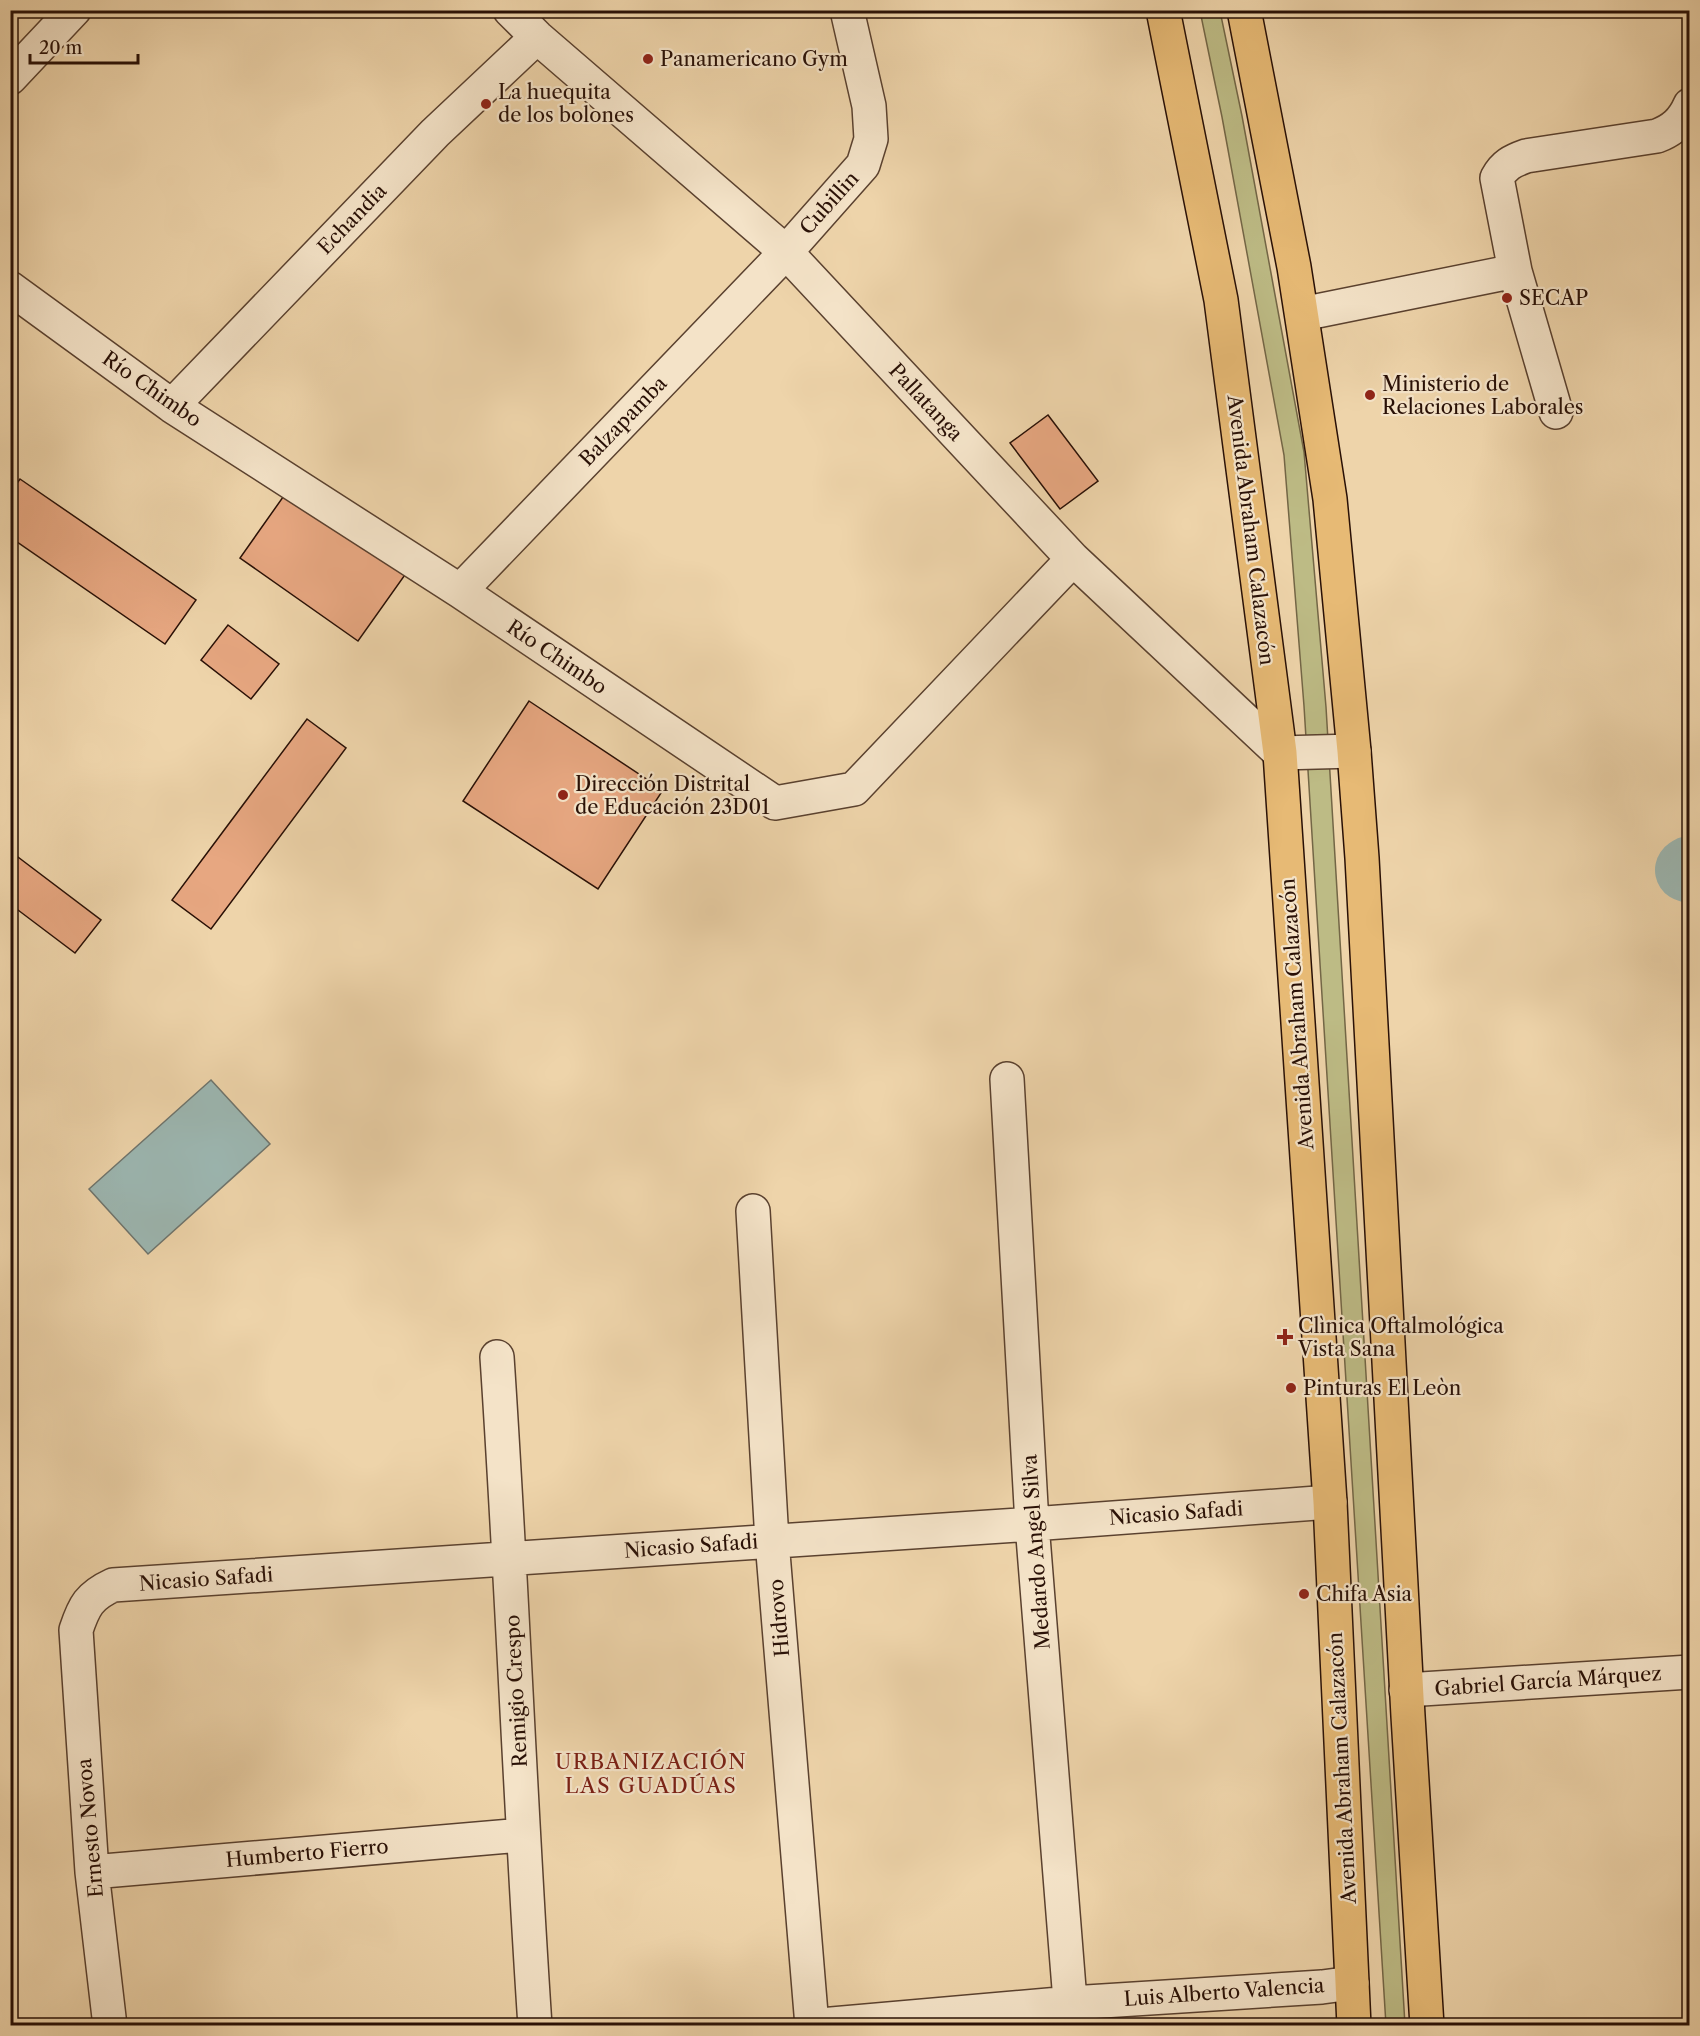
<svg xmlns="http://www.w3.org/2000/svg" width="1700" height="2036" viewBox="0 0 1700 2036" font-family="'Libre Caslon Text',serif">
  <rect width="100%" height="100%" fill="#eed4aa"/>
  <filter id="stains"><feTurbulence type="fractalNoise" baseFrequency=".00333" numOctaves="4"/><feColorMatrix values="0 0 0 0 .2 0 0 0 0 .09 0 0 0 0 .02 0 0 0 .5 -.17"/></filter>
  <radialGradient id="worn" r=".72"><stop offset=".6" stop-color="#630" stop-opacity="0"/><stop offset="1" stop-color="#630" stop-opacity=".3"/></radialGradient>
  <path fill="#bdbb85" stroke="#736646" stroke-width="1.5" d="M1200 11H1220L1242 116 1304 452 1326 707 1405 2025H1386L1304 706 1284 455 1222 117Z"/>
  <path fill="#9cb7b2" stroke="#6e746d" stroke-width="1.5" d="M211 1080 270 1144 148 1254 89 1189Z"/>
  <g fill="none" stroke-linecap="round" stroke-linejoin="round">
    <path stroke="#9cb7b2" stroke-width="64" d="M1687 870 1690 868"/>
  </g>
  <path fill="#e7a781" stroke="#291006" stroke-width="1.5" d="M1048 415 1098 481 1060 509 1010 443Z
    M20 479 196 600 165 644 10 537V493Z
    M288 490 407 572 358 641 240 558Z
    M228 625 279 664 251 699 201 660Z
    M529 701 663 790 598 889 463 801Z
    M307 719 346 748 211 929 172 900Z
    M10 851 101 920 75 953 10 904Z"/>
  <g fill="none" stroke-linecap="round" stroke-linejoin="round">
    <g stroke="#5a412f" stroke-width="36">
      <path id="minor" d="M510 10 537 37 786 252 1073 559 1280 753 1354 751
        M10 78 74 10
        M10 288 172 406 460 591 775 803 854 789 1073 559
        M1302 314 1515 271
        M172 406 435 133 537 37
        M1556 412 1515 271 1497 178C1504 165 1512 161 1526 156L1657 136C1673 130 1683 121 1690 105
        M460 591 786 252 863 165 871 139 869 106 847 10
        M1007 1079 1032 1524 1072 2026
        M753 1211 772 1541 812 2026
        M497 1357C512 1580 520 1803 535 2026
        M1406 1690 1690 1672
        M92 1872 522 1835
        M110 2026 92 1872 76 1630C84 1606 89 1596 113 1585L1032 1524 1330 1502
        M809 2026 1071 2003 1322 1987 1352 1983"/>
    </g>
    <g stroke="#291006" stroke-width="36">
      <path id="major" d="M1163 10 1221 300 1280 753 1330 1502 1354 2026
        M1244 10 1294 267 1330 499 1354 751 1362 858 1408 1716 1427 2026"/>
    </g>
    <use href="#minor" stroke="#f4e3c8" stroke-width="33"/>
    <use href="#major" stroke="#e7ba75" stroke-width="33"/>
  </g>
  <g fill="#8f2418" stroke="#f4e3c8" stroke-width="2">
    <circle cx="648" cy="59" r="6"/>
    <circle cx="486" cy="104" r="6"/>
    <circle cx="1507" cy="298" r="6"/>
    <circle cx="1370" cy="395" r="6"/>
    <circle cx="563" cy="795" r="6"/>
    <path d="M1282 1328h6v6h6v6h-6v6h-6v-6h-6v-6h6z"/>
    <circle cx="1291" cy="1388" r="6"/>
    <circle cx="1304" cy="1594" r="6"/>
  </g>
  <g text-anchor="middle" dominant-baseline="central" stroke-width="4.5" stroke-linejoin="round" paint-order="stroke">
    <g font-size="20" fill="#291006" stroke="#f4e3c8" text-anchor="start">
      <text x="660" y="59">Panamericano Gym</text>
      <text x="498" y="92">La huequita<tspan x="498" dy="23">de los bolones</tspan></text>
      <text x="1519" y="298">SECAP</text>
      <text x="1382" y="384">Ministerio de<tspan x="1382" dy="23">Relaciones Laborales</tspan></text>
      <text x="575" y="784">Dirección Distrital<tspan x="575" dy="23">de Educación 23D01</tspan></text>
      <text x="1298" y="1326">Clìnica Oftalmológica<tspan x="1298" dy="23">Vista Sana</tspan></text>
      <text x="1303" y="1388">Pinturas El Leòn</text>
      <text x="1316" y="1594">Chifa Asia</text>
    </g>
    <g font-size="20" fill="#291006" stroke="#f4e3c8">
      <text transform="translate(829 203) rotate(-48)">Cubillin</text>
      <text transform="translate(352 219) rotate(-46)">Echandia</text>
      <text transform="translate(152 389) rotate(35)">Río Chimbo</text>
      <text transform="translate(926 402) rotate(47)">Pallatanga</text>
      <text transform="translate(623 421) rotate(-46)">Balzapamba</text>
      <text transform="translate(1251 530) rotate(83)">Avenida Abraham Calazacón</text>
      <text transform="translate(557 657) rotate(34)">Río Chimbo</text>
      <text transform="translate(1297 1014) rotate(-94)">Avenida Abraham Calazacón</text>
      <text transform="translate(1176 1513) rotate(-4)">Nicasio Safadi</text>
      <text transform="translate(691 1546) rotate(-4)">Nicasio Safadi</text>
      <text transform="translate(1036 1552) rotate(-94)">Medardo Angel Silva</text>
      <text transform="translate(206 1579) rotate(-4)">Nicasio Safadi</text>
      <text transform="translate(779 1618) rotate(-95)">Hidrovo</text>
      <text transform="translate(1548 1681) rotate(-4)">Gabriel García Márquez</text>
      <text transform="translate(516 1691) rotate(-93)">Remigio Crespo</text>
      <text transform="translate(1342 1768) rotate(-93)">Avenida Abraham Calazacón</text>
      <text transform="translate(90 1828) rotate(-95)">Ernesto Novoa</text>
      <text transform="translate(307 1853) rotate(-5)">Humberto Fierro</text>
      <text transform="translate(1224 1992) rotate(-4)">Luis Alberto Valencia</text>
    </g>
    <g font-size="21" letter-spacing="1.5" fill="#7a1f14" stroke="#f4e3c8">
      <text x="651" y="1761">URBANIZACIÓN<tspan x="651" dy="24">LAS GUADÚAS</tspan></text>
    </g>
  </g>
  <rect width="1700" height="2036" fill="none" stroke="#eed4aa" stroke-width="36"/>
  <rect x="12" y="12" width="1676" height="2012" fill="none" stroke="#291006" stroke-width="3"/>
  <rect x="18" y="18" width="1664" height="2000" fill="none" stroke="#291006" stroke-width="1.5"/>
  <path d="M30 54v9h108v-9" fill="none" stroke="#291006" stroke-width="3"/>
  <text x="39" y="54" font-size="18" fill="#291006" stroke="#f4e3c8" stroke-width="4.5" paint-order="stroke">20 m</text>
  <rect width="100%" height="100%" filter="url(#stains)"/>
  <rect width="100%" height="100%" fill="url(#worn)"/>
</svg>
